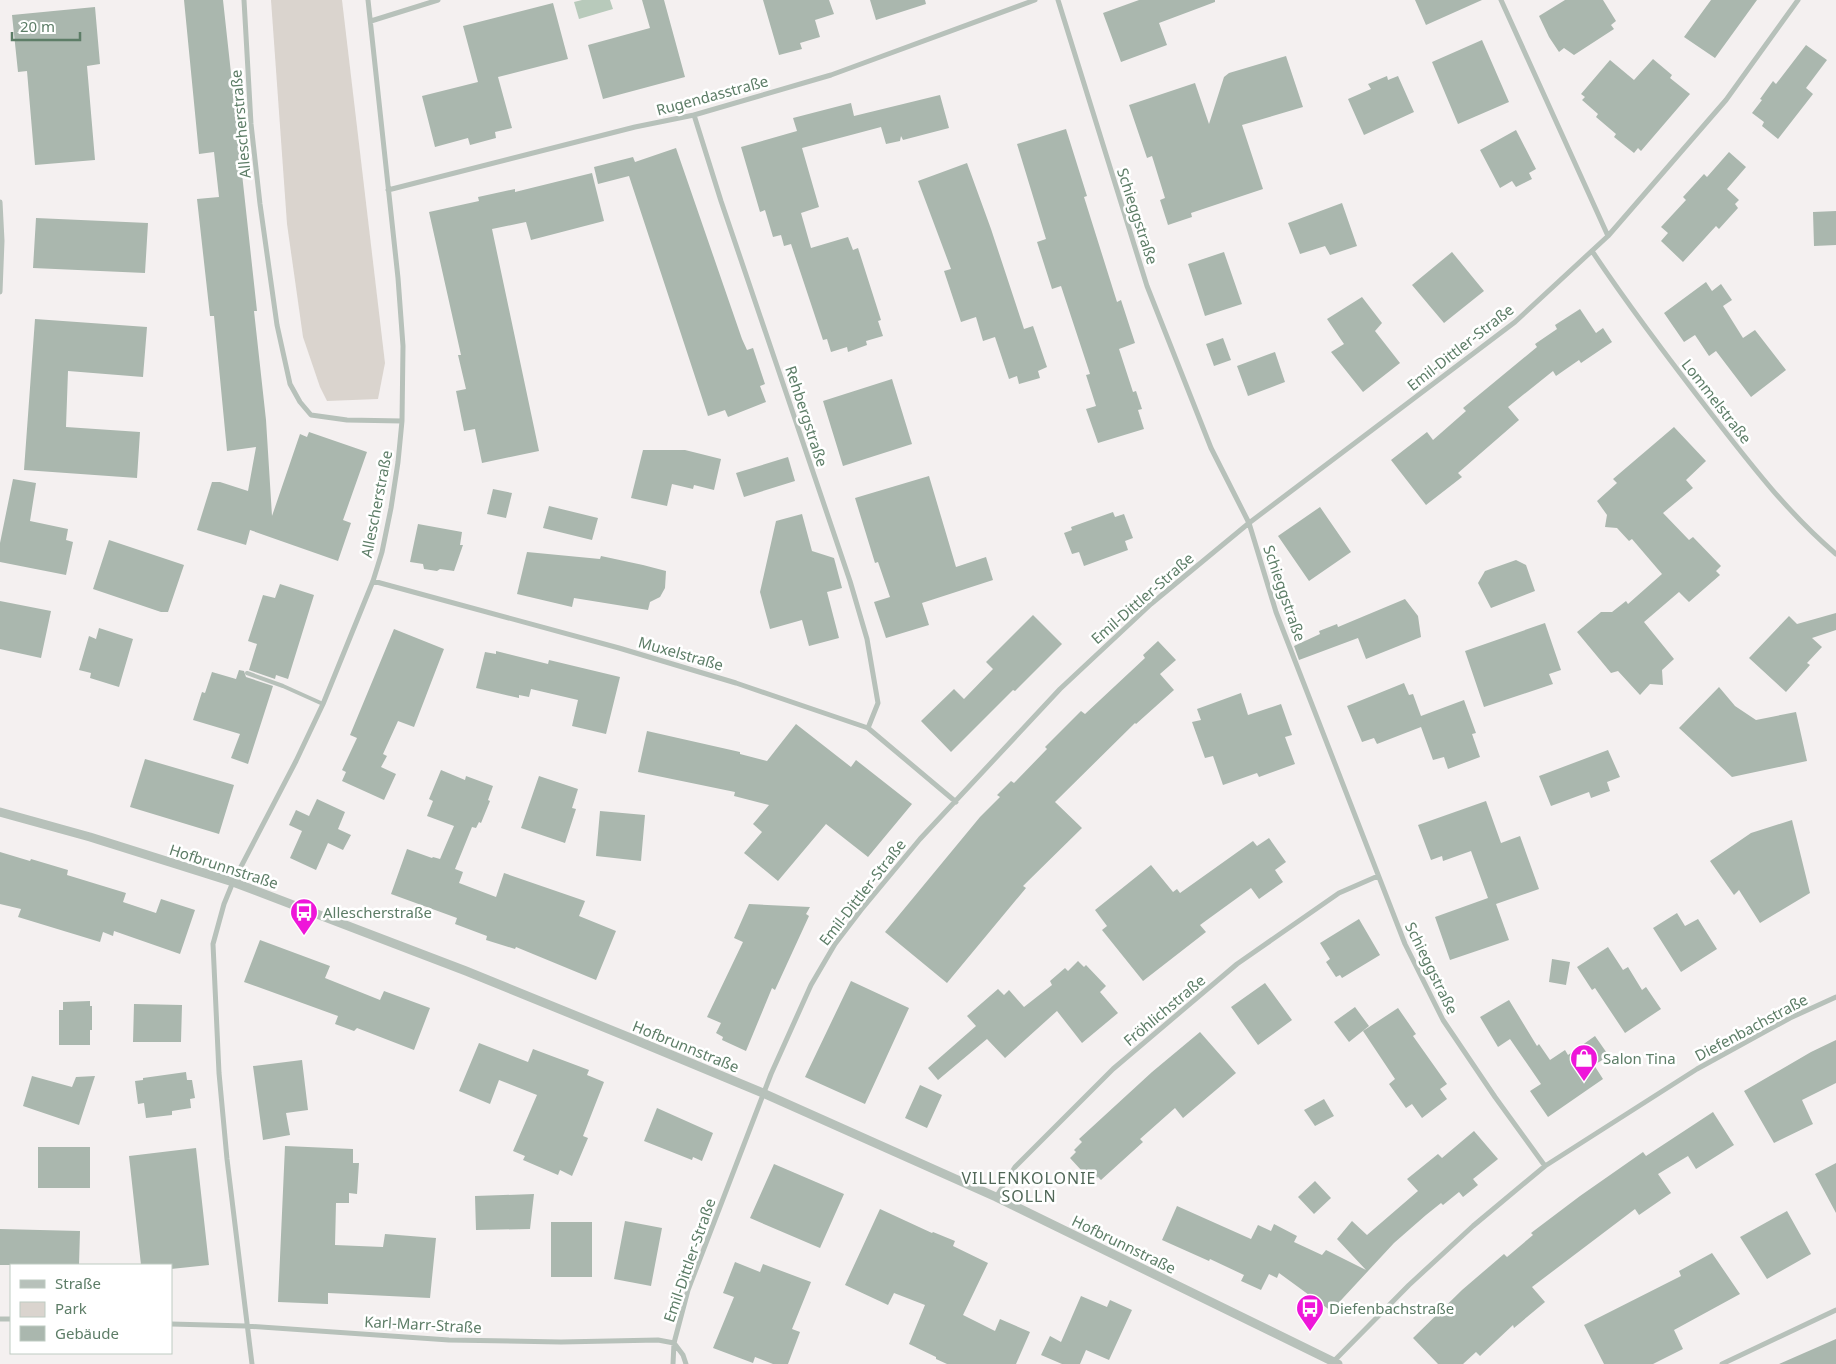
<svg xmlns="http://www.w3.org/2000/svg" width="1836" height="1364" viewBox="0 0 1836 1364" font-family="'Noto Sans',sans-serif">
  <rect width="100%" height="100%" fill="#f4f0f0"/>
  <path fill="#dad4ce" d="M271 0H342L385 363 378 399 327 401 320 387 303 337 287 224Z"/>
  <path fill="#b8cabb" d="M582 0H610L613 9 579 19 574 2Z"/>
  <path fill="#aab7ae" d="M184 0H223L257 311H254L266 420 272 516 300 434 307 437 309 432 367 452 343 520 351 523 338 561 250 530 246 545 197 530 212 482H220L248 491 256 447 227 451 214 316H210L197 199 219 197 214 152 199 154Z
    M642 0H664L685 77 603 99 588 45 650 28Z
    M763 0H829L834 14 815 20 820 37 800 43 802 49 779 55Z
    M870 0H925L926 4 876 20Z
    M1139 0H1215V2L1159 23 1167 45 1121 62 1103 13Z
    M1415 0H1482L1426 25Z
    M1565 0H1603L1616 21 1611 25 1614 29 1574 55 1564 48 1559 52 1549 37 1539 16Z
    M1711 0H1757L1715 58 1684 37Z
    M553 3 568 59 498 77 512 128 495 132 496 138 470 145 468 138 435 147 422 96 478 82 463 26Z
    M95 7 100 64 87 66 95 160 35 165 27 71 18 72 12 15Z
    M1482 40 1509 102 1458 124 1432 62Z
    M1806 45 1827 60 1806 88 1813 94 1778 139 1762 126 1764 122 1752 113 1762 100 1760 99 1773 81 1776 84Z
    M1286 56 1303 107 1242 125 1263 189 1191 213 1192 217 1168 225 1160 200 1165 198 1152 156 1147 158 1129 105 1195 83 1209 124 1224 77 1229 73Z
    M1653 59 1672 75 1670 78 1690 94 1641 151 1638 148 1634 153 1614 137 1616 134 1596 117 1598 114 1582 100 1585 97 1581 94 1610 60 1634 80Z
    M1387 76 1388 80 1398 76 1414 112 1364 135 1348 99 1371 89 1368 84Z
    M940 95 949 128 903 140 901 136 900 141 886 144 881 127 802 148 819 207 801 213 811 248 848 237 853 250 858 248 881 320 878 321 883 336 866 341 867 345 848 352 847 347 831 352 827 339 823 340 791 244 784 246 781 235 773 237 765 210 760 212 741 147 797 131 793 118 851 103 854 116Z
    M1066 129 1087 196 1084 197 1117 302 1121 300 1135 343 1119 349 1133 392 1136 391 1142 409 1138 410 1144 429 1098 443 1086 409 1096 406 1086 375 1090 374 1061 286 1052 289 1037 242 1046 239 1017 144Z
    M1516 130 1536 169 1529 173 1532 179 1516 187 1512 181 1500 188 1480 150Z
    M676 148 742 339 747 350 753 348 765 384 760 386 766 402 728 417 725 410 708 416 629 176 598 184 594 167 633 157 635 162Z
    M1729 152 1746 167 1727 189 1739 200 1735 204 1738 208 1719 229 1716 226 1683 262 1661 241 1668 233 1661 227 1686 200 1683 197 1704 174 1707 177Z
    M967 163 991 229 1024 329 1033 326 1047 367 1038 371 1040 378 1019 384 1017 376 1009 379 995 337 983 341 976 317 961 322 944 271 951 269 918 181Z
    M592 173 604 221 531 240 526 222 492 229 539 451 482 463 475 429 464 431 456 391 466 389 458 355H461L429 212 479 201 478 197 515 189V192Z
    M1342 203 1357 246 1330 255 1325 246 1300 254 1288 223Z
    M1836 211V245L1814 246 1813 212Z
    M36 218 148 223 145 273 33 268Z
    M1224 252 1242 304 1205 316 1188 264Z
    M1452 252 1484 291 1444 323 1412 285Z
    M1706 282 1712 291 1721 284 1732 300 1723 306 1743 338 1755 330 1786 370 1751 397 1716 351 1709 356 1695 335 1684 342 1664 313Z
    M1362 297 1382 323 1375 331 1400 363 1363 392 1331 352 1344 344 1327 319Z
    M1580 309 1596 333 1603 328 1612 342 1581 363 1579 360 1556 376 1553 371 1508 407 1519 420 1458 473 1462 477 1426 505 1391 460 1427 432 1433 440 1466 411 1463 408 1537 347 1535 344 1557 329 1555 325Z
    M35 319 147 327 143 377 68 371 66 427 140 432 137 478 24 470Z
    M1223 338 1231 360 1214 366 1206 344Z
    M1275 352 1285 382 1248 396 1237 366Z
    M892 379 912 444 843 466 823 401Z
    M1674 427 1706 461 1686 480 1693 488 1663 513 1689 540 1693 537 1721 566 1716 571 1720 575 1689 602 1679 592 1644 622 1674 659 1662 670 1663 685 1650 684 1640 695 1618 671 1611 673 1577 632 1601 612H1612L1626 601 1628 604 1662 574 1632 539 1629 541 1617 528 1605 527 1607 515 1597 501 1617 483 1613 479Z
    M643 450H685L721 459 714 490 694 485 693 489 672 484 667 506 631 498Z
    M788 457 795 481 744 497 736 473Z
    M929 476 956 567 986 557 993 580 922 603 929 625 886 638 874 602 890 597 878 562 875 563 855 498Z
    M13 479 36 483 30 521 68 529 66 540 73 542 66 575 0 562V543Z
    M493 489 512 493 506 518 487 514Z
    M549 506 598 518 592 540 543 528Z
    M1320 507 1351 552 1309 581 1278 536Z
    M1113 512 1115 517 1124 514 1133 538 1125 541 1128 550 1084 566 1079 552 1072 554 1064 533 1072 530 1071 527Z
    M802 514 812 551 834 558 842 588 827 592 839 638 809 646 802 620 770 629 760 592 776 521Z
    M418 524 462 532 460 545H463L454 571 440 569 437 571 424 569 423 564 410 562Z
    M109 540 184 565 168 612H161L93 589Z
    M527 552 600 559 601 556 643 565 666 571 665 588 660 597 650 602 648 610 574 598 572 607 517 594Z
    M1516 560 1526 565 1535 591 1491 608 1478 583 1485 571Z
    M280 584 314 595 288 679 276 675 275 679 249 670 257 644 248 641 263 595 275 598Z
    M1405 599 1418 616 1421 637 1366 659 1358 638 1299 660 1294 646 1320 634 1319 631 1337 624 1338 627Z
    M0 601 51 611 41 658 0 649Z
    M1836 613V630L1812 638 1822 647 1807 663 1810 665 1786 692 1749 658 1789 616 1797 624Z
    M1033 615 1062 644 1015 691 1013 690 951 752 921 721 954 689 964 699 993 669 986 662Z
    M1545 623 1561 670 1549 674 1553 684 1484 707 1465 651Z
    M99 628 133 639 119 687 90 678 91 673 79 670 89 636 96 639Z
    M394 629 444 649 414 727 398 721 383 754 387 756 381 767 396 774 384 800 342 781 346 772 342 770 357 738 350 735Z
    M1158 641 1176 660 1160 674 1174 690 1136 724 1135 723 1055 802 1082 828 1023 886 1026 888 947 983 885 932 980 817 1000 797 997 795 1011 781 1014 783 1047 749 1045 747 1081 711 1085 714 1145 658 1143 655Z
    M496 651 548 664 549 660 620 677 606 734 572 726 578 700 531 689 529 697 519 695V698L476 688 485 652 496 654Z
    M239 670 244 671 246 677 273 686 248 764 231 758 240 734 193 720 202 692 205 693 212 672 236 679Z
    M1404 683 1409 695 1413 694 1421 716 1464 700 1476 733 1472 734 1480 757 1448 769 1444 757 1433 760 1421 727 1377 744 1374 738 1362 742 1347 706Z
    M1719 687 1735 706 1756 720 1796 712 1807 761 1732 777 1679 728Z
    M1241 693 1248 715 1281 704 1292 735 1285 737 1295 764 1259 777 1257 773 1223 785 1213 756 1205 758 1192 722 1201 720 1197 709Z
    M796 724 851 767 856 760 912 804 868 857 826 824 778 881 744 853 762 832 753 824 769 805 734 796 735 792 638 772 647 731 740 752V754L767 761Z
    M1608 750 1620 777 1607 782 1610 791 1591 798 1589 792 1551 806 1539 776Z
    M145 759 234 785 219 834 130 807Z
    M441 770 465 780 466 776 493 786 488 800 490 801 481 823 479 822 476 828 472 827 455 869 463 872 459 883 496 897 504 873 585 901 579 916 616 931 596 980 516 947 515 949 486 940 487 936 455 924 457 918 391 894 407 849 432 858 433 857 440 859 454 826 427 816 433 801 429 799Z
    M539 776 578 789 572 808 576 809 565 843 521 828Z
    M317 799 345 812 338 829 351 835 343 850 328 843 316 870 290 858 302 831 289 825 296 810 309 816Z
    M1486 801 1501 843 1520 836 1539 889 1496 904 1509 940 1450 960 1435 917 1488 898 1471 851 1443 861 1442 856 1431 860 1418 825Z
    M600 811 645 815 641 861 596 856Z
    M1792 820 1810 893 1760 923 1739 890 1734 895 1710 861 1751 833Z
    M1269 838 1286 862 1275 870 1283 882 1259 899 1251 888 1200 925 1206 932 1143 981 1102 930 1107 926 1095 910 1151 865 1173 892 1177 889 1180 893 1253 841 1257 846Z
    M0 852 30 861 31 859 68 870 67 875 126 893 123 902 156 913 161 899 195 910 180 954 114 931 113 936 103 932 100 942 18 917 21 909 0 904Z
    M749 904 810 907 806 914 809 916 775 990 772 988 746 1051 722 1040 723 1037 716 1033 721 1023 707 1017 743 942 734 938Z
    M1677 913 1685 926 1698 919 1717 949 1681 972 1653 928Z
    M1359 919 1380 955 1342 978 1340 975 1336 977 1326 962 1330 959 1320 943Z
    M260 940 330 966 325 978 380 1000 384 991 430 1008 414 1050 357 1028 354 1031 335 1024 338 1016 244 982Z
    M1608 947 1623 970 1628 967 1642 990 1646 987 1661 1009 1625 1033 1595 988 1592 990 1577 967Z
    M1552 959 1570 962 1566 985 1549 982Z
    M1078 961 1084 967 1086 965 1106 986 1100 992 1118 1013 1082 1043 1057 1011 1005 1058 987 1039 938 1080 928 1068 976 1026 967 1016 998 989 1004 995 1009 990 1024 1007 1052 985 1050 981 1065 968 1068 971Z
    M851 981 909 1008 865 1104 805 1077Z
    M1265 983 1292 1020 1258 1045 1231 1007Z
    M1509 1000 1537 1046 1539 1044 1550 1060 1565 1050 1568 1055 1595 1036 1609 1056 1594 1065 1603 1079 1548 1117 1530 1091 1541 1084 1510 1039 1498 1047 1480 1017Z
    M90 1001V1006H92V1030H90V1045H59V1010H63V1002Z
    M134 1004 182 1005 181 1042H133Z
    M1355 1007 1369 1026 1349 1042 1334 1022Z
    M1398 1008 1416 1034 1413 1036 1447 1084 1440 1089 1447 1099 1422 1118 1412 1104 1406 1108 1389 1084 1395 1079 1363 1031Z
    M1200 1032 1236 1073 1183 1118 1175 1108 1140 1139 1143 1142 1101 1180 1098 1177 1092 1182 1070 1158 1076 1152 1074 1150 1082 1142 1079 1139 1152 1072Z
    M1836 1040V1083L1802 1100 1813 1124 1774 1143 1744 1091 1811 1052Z
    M479 1043 528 1062 533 1049 589 1070 587 1075 604 1082 583 1136 588 1138 572 1176 560 1170 558 1175 523 1160 525 1156 513 1151 537 1095 499 1080 490 1104 459 1091Z
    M302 1060 308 1110 286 1113 290 1135 263 1140 253 1066Z
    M186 1072 187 1080H192L195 1098 190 1099 191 1108 172 1111V1115L146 1118 144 1103 138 1104 135 1081 143 1080V1078Z
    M32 1076 72 1087 76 1077 95 1076 79 1125 23 1106Z
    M920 1085 942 1095 927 1128 905 1118Z
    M1324 1099 1334 1116 1315 1126 1304 1110Z
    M657 1108 713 1133 702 1161 693 1157 692 1160 644 1141Z
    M1713 1112 1734 1145 1696 1169 1688 1156 1658 1174 1671 1193 1639 1215 1635 1209 1532 1287 1545 1302 1514 1328 1513 1325 1480 1356 1476 1352 1463 1364H1438L1413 1338 1462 1290 1504 1254 1507 1257 1533 1235 1531 1233 1580 1196 1643 1152 1646 1156Z
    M1474 1131 1498 1159 1473 1179 1478 1185 1463 1197 1459 1192 1443 1205 1441 1203 1426 1215 1394 1243 1331 1311 1279 1273 1277 1278 1269 1274 1261 1290 1241 1281 1244 1275 1210 1259 1209 1261 1162 1240 1177 1206 1251 1239 1258 1225 1271 1231 1274 1224 1297 1236 1294 1242 1322 1255 1326 1250 1366 1270 1337 1239 1352 1221 1367 1235 1418 1191 1407 1179 1438 1154 1442 1158Z
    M285 1146 353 1149V1163H359L357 1194 349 1193V1203H336L335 1245 383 1247 385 1234 436 1238 430 1298 328 1293V1304L278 1302Z
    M38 1147H90V1188H38Z
    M196 1148 209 1265 171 1269V1265H141L129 1156Z
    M1836 1163V1213L1815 1174Z
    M774 1164 844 1194 820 1248 750 1218Z
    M1315 1181 1331 1198 1314 1214 1298 1197Z
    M534 1194 530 1229 476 1230 475 1196Z
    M880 1209 932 1233 933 1232 955 1241 953 1246 988 1263 963 1315 995 1331 1000 1319 1030 1332 1016 1364H947L936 1359V1357L909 1344 925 1305 894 1293 888 1305 845 1285Z
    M1787 1211 1811 1254 1767 1279 1740 1237Z
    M625 1221 662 1228 651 1286 614 1279Z
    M551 1222H592V1277H551Z
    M0 1229 80 1231 79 1265H0Z
    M1712 1253 1740 1294 1674 1330 1683 1349 1653 1364H1604L1584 1325 1681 1276 1679 1271Z
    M735 1262 760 1272 763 1264 811 1282 792 1329 800 1332 788 1364H773L755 1357 753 1363 713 1348 734 1297 723 1293Z
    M1081 1296 1107 1307 1110 1300 1132 1310 1109 1360 1086 1350 1080 1364H1062L1041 1355 1050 1336 1061 1342Z
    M1836 1339V1364H1779Z"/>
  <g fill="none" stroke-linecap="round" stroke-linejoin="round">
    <path stroke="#b7c1ba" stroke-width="4" d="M247 673 283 686 323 704"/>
    <path stroke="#b7c1ba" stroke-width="5" d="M244 0 251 124 260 204 277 325 290 384 300 402 311 415 347 420 402 421
      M1058 0 1147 286 1211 448 1249 523 1276 612 1405 944 1443 1020 1495 1097 1545 1166
      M1501 0 1608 236
      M371 21 438 0
      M694 115 721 201 850 581 867 639 878 703 868 728
      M388 190 635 127 694 115 831 75 1035 0
      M0 202 2 241 0 292
      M1592 251C1630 308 1671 362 1713 416 1752 466 1788 513 1836 554
      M373 581 619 648 736 683 868 728 956 802
      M996 1197 1015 1167 1113 1069 1237 964 1339 893 1378 876
      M0 1319H11
      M171 1324 246 1326 449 1340 561 1342 658 1340 674 1343
      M674 1343 683 1355 686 1364
      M1332 1363 1409 1285 1473 1226 1545 1166 1697 1069 1790 1018 1836 997
      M252 1364 227 1159 219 1073 213 944 224 904 233 882 296 761 323 704 373 581 382 552 391 508 398 462 402 421 403 346 398 278 368 0
      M673 1364 674 1343 688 1290 771 1074 811 985 835 944 861 910 920 839 1060 689 1151 604 1249 523 1515 322 1608 236 1726 100 1798 0
      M1722 1364 1836 1310"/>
    <path stroke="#b7c1ba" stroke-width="9" d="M0 812 90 837 233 882 466 971 633 1039 763 1093 996 1197 1338 1364"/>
  </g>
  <defs>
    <g id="bus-pin" transform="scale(1.4375)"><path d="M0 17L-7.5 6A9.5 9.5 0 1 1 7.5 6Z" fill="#ee16d9" stroke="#fff"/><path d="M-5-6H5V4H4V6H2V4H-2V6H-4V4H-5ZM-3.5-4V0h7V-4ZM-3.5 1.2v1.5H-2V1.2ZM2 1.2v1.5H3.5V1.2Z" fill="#fff"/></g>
    <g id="shop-pin" transform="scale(1.4375)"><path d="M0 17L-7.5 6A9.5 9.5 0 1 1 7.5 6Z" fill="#ee16d9" stroke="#fff"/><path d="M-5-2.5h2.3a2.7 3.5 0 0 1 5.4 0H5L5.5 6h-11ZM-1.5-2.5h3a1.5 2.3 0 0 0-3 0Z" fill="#fff"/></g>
  </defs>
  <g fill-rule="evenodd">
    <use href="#bus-pin" x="304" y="912"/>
    <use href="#shop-pin" x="1584" y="1058"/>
    <use href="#bus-pin" x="1310" y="1308"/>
  </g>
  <g text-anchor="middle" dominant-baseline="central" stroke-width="5" stroke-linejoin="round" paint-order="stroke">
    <g font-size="15" fill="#5d7d67" stroke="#fff">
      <text transform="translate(712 95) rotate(-15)">Rugendasstraße</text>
      <text transform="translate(240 124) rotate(-95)">Allescherstraße</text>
      <text transform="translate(1138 216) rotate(72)">Schieggstraße</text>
      <text transform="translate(1460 347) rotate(-38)">Emil-Dittler-Straße</text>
      <text transform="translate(1717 401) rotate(52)">Lommelstraße</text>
      <text transform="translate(807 416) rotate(72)">Rehbergstraße</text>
      <text transform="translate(376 504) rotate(-79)">Allescherstraße</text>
      <text transform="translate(1285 593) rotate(71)">Schieggstraße</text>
      <text transform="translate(1142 598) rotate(-41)">Emil-Dittler-Straße</text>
      <text transform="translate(681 653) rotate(16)">Muxelstraße</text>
      <text transform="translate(224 866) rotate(18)">Hofbrunnstraße</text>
      <text transform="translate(862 892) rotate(-52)">Emil-Dittler-Straße</text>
      <text transform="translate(1432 968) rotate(64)">Schieggstraße</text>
      <text transform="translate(1164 1010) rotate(-40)">Fröhlichstraße</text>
      <text transform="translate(1751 1027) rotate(-28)">Diefenbachstraße</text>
      <text transform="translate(686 1046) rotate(22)">Hofbrunnstraße</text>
      <text transform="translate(1124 1244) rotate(26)">Hofbrunnstraße</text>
      <text transform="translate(689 1260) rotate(-71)">Emil-Dittler-Straße</text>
      <text transform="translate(423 1324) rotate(3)">Karl-Marr-Straße</text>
    </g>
    <g font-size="15" fill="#5d7d67" stroke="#fff" text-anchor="start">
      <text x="323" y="912">Allescherstraße</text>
      <text x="1603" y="1058">Salon Tina</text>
      <text x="1329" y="1308">Diefenbachstraße</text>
    </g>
    <g font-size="16" letter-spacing="1" fill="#506757" stroke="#fff">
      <text x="1029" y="1178">VILLENKOLONIE<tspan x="1029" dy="18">SOLLN</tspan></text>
    </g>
  </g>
  <rect x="10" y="1264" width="162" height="90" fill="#ffffff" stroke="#becbc2"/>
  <rect x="20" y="1280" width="25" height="8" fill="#b7c1ba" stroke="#becbc2"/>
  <text x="55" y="1289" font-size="15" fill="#5d7d67">Straße</text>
  <rect x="20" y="1302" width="25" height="15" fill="#dad4ce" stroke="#becbc2"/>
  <text x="55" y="1314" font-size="15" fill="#5d7d67">Park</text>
  <rect x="20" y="1326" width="25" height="15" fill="#aab7ae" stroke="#becbc2"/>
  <text x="55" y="1339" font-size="15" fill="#5d7d67">Gebäude</text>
  <path d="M12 32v8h68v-8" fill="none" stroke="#5d7d67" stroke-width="2.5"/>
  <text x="20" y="32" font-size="15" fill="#5d7d67" stroke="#ffffff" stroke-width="4" paint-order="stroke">20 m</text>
</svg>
